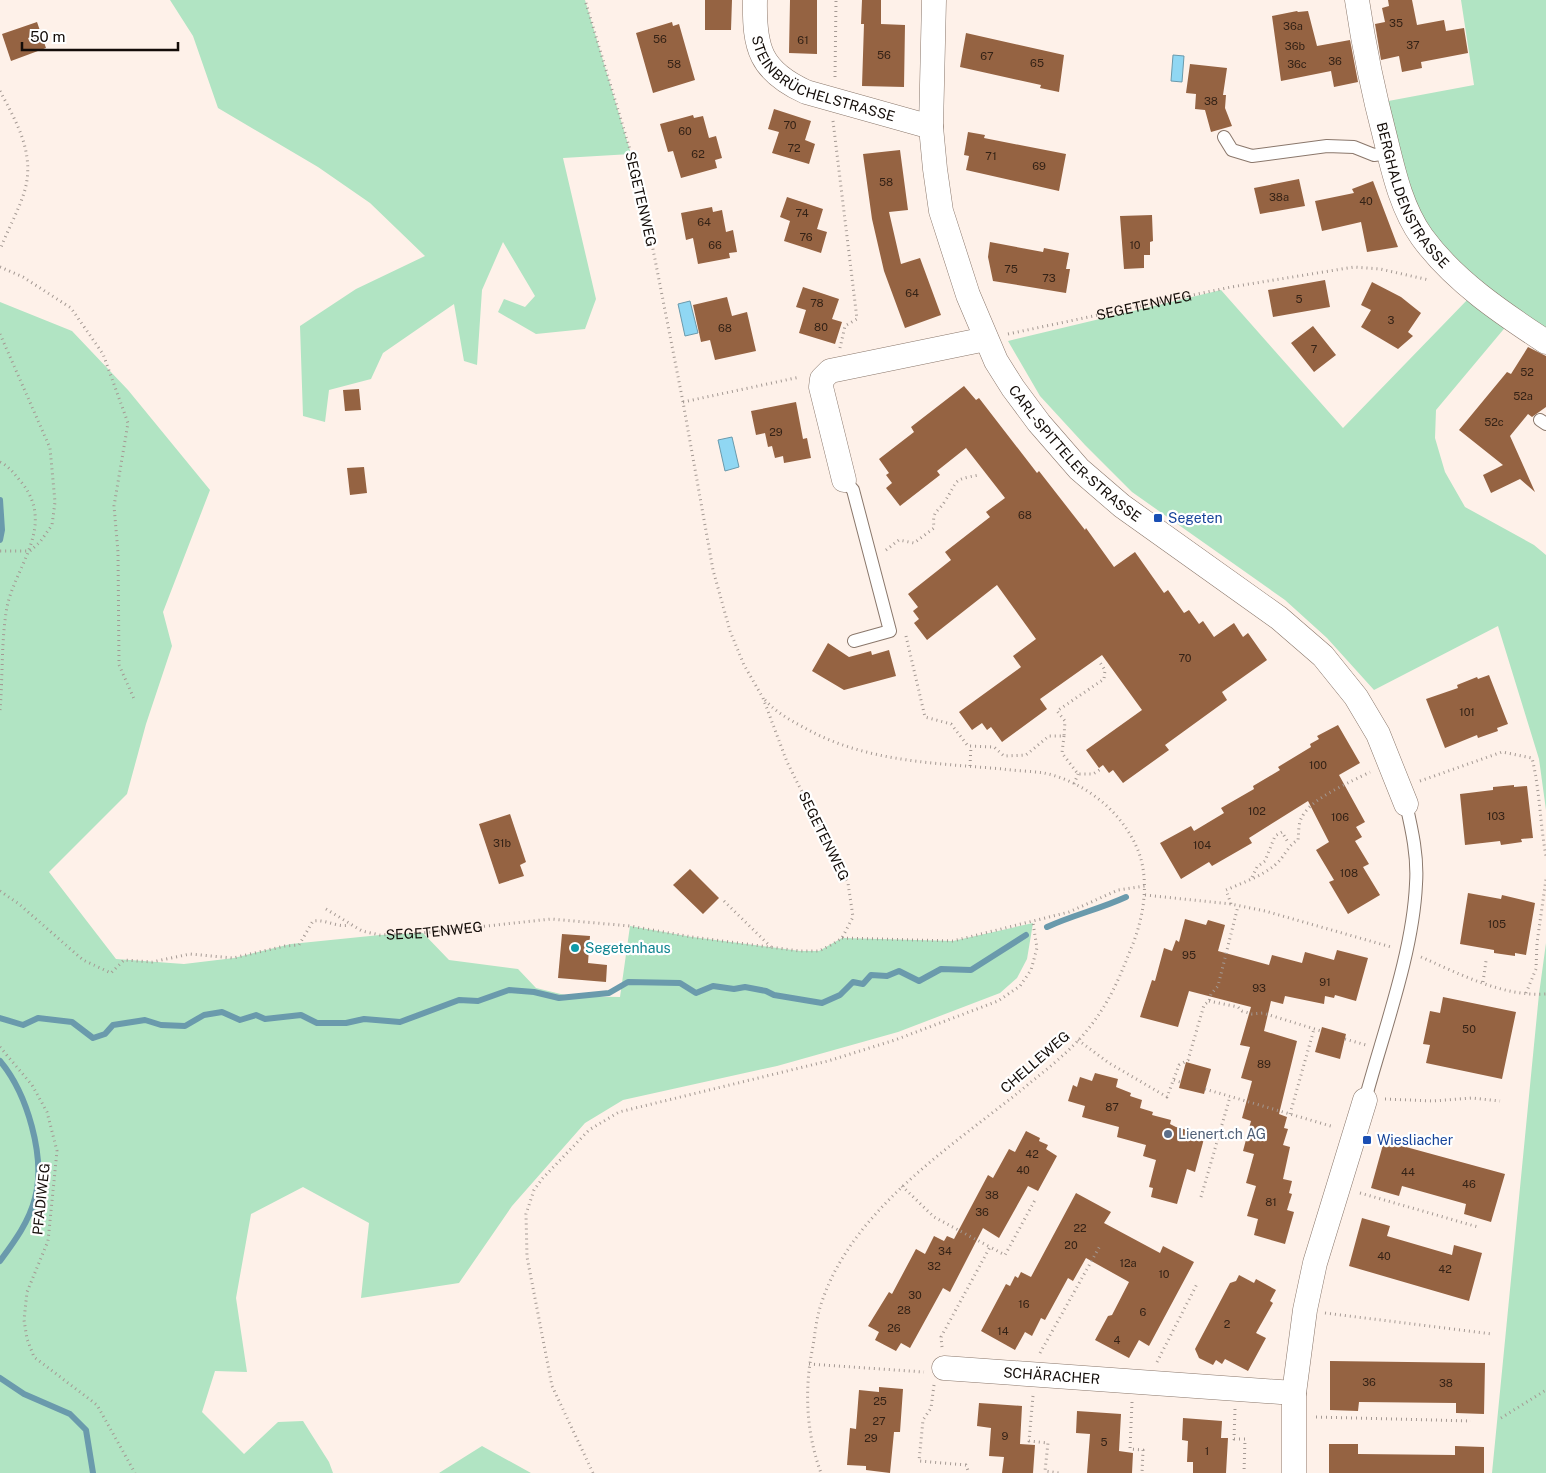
<svg xmlns="http://www.w3.org/2000/svg" width="1546" height="1473" viewBox="0 0 1546 1473" font-family="'Public Sans',sans-serif">
  <rect width="100%" height="100%" fill="#fef1e9"/>
  <path fill="#b1e4c3" d="M170 0H585L631 154 563 158 596 299 585 329 536 334 498 312 504 299 525 307 535 296 503 242 482 290 477 365 464 361 454 304 383 353 371 379 329 390 325 422 303 416 300 326 356 289 425 256 370 203 318 167 218 108 193 36Z
    M1461 0H1546V328C1500 298 1435 258 1413 205 1400 174 1393 135 1383 102L1474 85Z
    M1221 290 1343 428 1470 297 1508 324 1436 410 1435 438 1445 472 1465 507 1534 545 1546 555V810L1539 759 1498 626 1374 690 1327 638 1285 600 1132 492 1085 445 1040 396 1008 341Z
    M0 302 72 331 128 390 210 490 163 612 172 646 146 724 127 794 49 872 116 959 184 964 234 958 291 944 380 935 423 933 449 960 518 969 536 988 569 996 620 997 630 926 692 937 800 951H819L842 938 953 941 1033 923 1027 959 1017 978 1000 993 898 1032 777 1066 623 1100 585 1123 512 1206 459 1283 361 1298 369 1223 303 1187 251 1214 236 1298 247 1372 215 1371 202 1412 244 1454 278 1422 303 1421 329 1462 333 1473H0Z
    M1546 943V1473H1492L1539 994Z
    M482 1446 531 1473H439Z"/>
  <path fill="#90d7f3" stroke="#6a9aac" d="M1173 55 1184 56 1182 82 1171 81Z
    M690 301 698 333 685 336 678 304Z
    M732 437 739 467 725 471 718 440Z"/>
  <g fill="none" stroke-linecap="round" stroke-linejoin="round">
    <path stroke="#6a9aac" stroke-width="6" d="M0 500 2 530 0 540
      M1047 927C1073 915 1100 909 1126 897
      M0 1018 23 1025 38 1018 72 1022 93 1038 105 1034 113 1025 145 1020 161 1025 185 1026 204 1015 222 1012 240 1020 256 1015 265 1019 301 1015 317 1023H346L364 1019 400 1022 459 1000 478 1001 509 990 534 992 559 998 609 993 628 982 680 983 696 993 713 986 734 989 745 987 766 991 774 995 822 1003 840 995 853 982 863 984 871 975 887 976 899 971 919 981 941 969 971 970 1026 935
      M0 1061C27 1093 46 1157 35 1198 29 1222 14 1242 0 1261
      M0 1378 24 1394 70 1414 86 1430 93 1473"/>
  </g>
  <path fill="#956342" d="M705 0H732L731 30H705Z
    M790 0H817V54L789 53Z
    M862 0H881V24L905 25 904 87 862 86 864 24H861Z
    M1388 0H1412L1417 25 1444 20 1446 31 1464 28 1468 53 1421 62 1422 68 1402 72 1399 56 1381 60 1375 24 1385 22 1382 8 1389 6Z
    M1297 11 1298 12 1308 11 1317 46 1350 40 1358 82 1334 87 1331 71 1281 81 1272 16Z
    M37 22 46 48 11 61 2 34Z
    M672 22 673 26 679 24 695 80 653 93 636 33Z
    M966 33 1064 55 1059 92 1040 88 1041 85 960 67Z
    M1190 64 1227 68 1223 95H1226L1225 108 1232 126 1211 132 1205 110 1195 109 1196 94 1186 93Z
    M774 109 811 121 805 140 815 144 809 164 772 153 779 132 768 129Z
    M693 115 694 118 703 116 709 138 716 136 722 158 715 160 717 168 681 178 673 151 668 152 660 124Z
    M968 132 985 135 984 138 1066 154 1059 191 966 170 969 156 964 155Z
    M900 150 908 210 889 212 901 264 920 258 941 315 905 328 884 271 872 219 863 154Z
    M1299 179 1305 206 1260 214 1254 188Z
    M1373 181 1398 247 1367 252 1361 222 1322 231 1315 201 1354 193 1352 189Z
    M787 197 823 209 817 229 827 232 821 253 784 241 790 221 780 217Z
    M712 207 713 212 722 210 726 232 733 230 737 252 729 253 730 258 698 264 693 238 686 240 681 213Z
    M1152 215 1153 241 1150 242V255H1144V268L1124 269 1120 216Z
    M990 242 1043 252 1044 248 1069 253 1066 269H1070L1066 293 993 281 988 257Z
    M1325 280 1330 307 1273 317 1268 290Z
    M1372 282 1401 297 1421 313 1408 332 1413 336 1398 349 1361 327 1371 310 1361 305Z
    M803 287 839 299 832 319 842 322 835 344 799 333 806 310 796 307Z
    M727 297 732 316 747 312 756 351 715 360 710 340 701 342 693 305Z
    M1313 326 1336 355 1314 372 1291 343Z
    M1528 347 1546 356V407L1532 417 1528 414 1510 436 1535 492 1520 479 1491 493 1483 475 1503 465 1459 430 1507 372 1511 374Z
    M964 386 976 400 979 398 1037 473 1039 471 1085 530 1086 528 1114 567 1135 552 1164 593 1168 590 1184 613 1189 610 1199 624 1203 621 1214 637 1234 623 1243 637 1248 633 1267 660 1222 692 1227 700 1165 745 1169 750 1123 783 1113 770 1109 773 1103 765 1099 768 1086 750 1142 710 1102 655 1040 699 1047 709 1002 742 991 727 987 730 982 723 972 730 959 712 1021 667 1013 656 1036 639 997 585 927 640 914 623 919 619 913 611 918 607 908 594 951 560 945 552 990 517 986 512 1005 498 966 448 937 471 940 475 900 506 886 488 892 483 886 475 889 473 879 459 914 432 911 427Z
    M359 389 361 410 345 411 343 390Z
    M796 402 803 439 807 438 811 458 784 463 783 456 775 458 772 446 768 447 765 433 756 435 751 411Z
    M364 467 367 493 350 495 347 468Z
    M828 643 849 657 871 651 872 655 889 650 896 676 844 690 812 671Z
    M1489 675 1508 724 1497 728 1498 731 1478 738 1477 735 1445 748 1426 699 1458 688 1457 685 1477 677 1478 679Z
    M1338 725 1360 763 1339 775 1365 822 1356 827 1362 837 1355 841 1369 864 1363 867 1380 895 1348 914 1329 882 1334 880 1316 850 1329 842 1308 801 1249 838 1252 843 1212 866 1209 862 1181 879 1160 843 1191 826 1194 831 1224 813 1221 808 1254 789 1253 786 1280 770 1278 767 1311 747 1310 744 1319 739 1317 736Z
    M1514 785V787L1527 786 1533 838 1521 839 1522 842 1501 845 1500 841 1465 845 1460 794 1493 790V787Z
    M510 814 526 862 520 865 524 876 499 884 479 824Z
    M690 869 719 898 703 914 673 885Z
    M1468 893 1501 899 1502 895 1535 903 1526 955 1515 953V956L1494 953V950L1460 944Z
    M1185 919 1206 925 1208 920 1225 925 1218 951 1269 965 1272 955 1302 963 1305 952 1334 960 1337 950 1368 958 1356 1001 1335 995 1334 998 1325 996 1324 1004 1285 996 1283 1004 1271 1001 1264 1031 1297 1041 1279 1114 1287 1117 1284 1128 1288 1129 1283 1145 1290 1147 1283 1179 1292 1181 1289 1193 1292 1194 1287 1210 1294 1212 1285 1244 1254 1235 1258 1219 1247 1216 1256 1186 1246 1183 1254 1154 1243 1151 1251 1121 1242 1118 1252 1081 1241 1078 1250 1047 1240 1045 1251 1007 1189 991 1178 1027 1140 1017 1152 980 1155 981 1164 948 1172 951 1176 940 1179 942Z
    M562 934 590 936 588 963 607 965 606 982 558 978Z
    M1443 997 1516 1012 1502 1079 1426 1063 1430 1045 1423 1044 1430 1011 1440 1013Z
    M1322 1027 1346 1034 1340 1059 1315 1052Z
    M1186 1062 1211 1069 1204 1094 1179 1088Z
    M1095 1073 1118 1079 1116 1087 1131 1093 1130 1096 1142 1100 1140 1108 1153 1112 1152 1115 1171 1120 1170 1124 1176 1127 1205 1135 1195 1172 1187 1169 1177 1204 1151 1197 1153 1188 1149 1187 1156 1160 1143 1156 1146 1145 1117 1137 1119 1127 1082 1117 1085 1106 1068 1101 1073 1085 1077 1087 1080 1077 1092 1081Z
    M1026 1131 1040 1138 1039 1141 1048 1145 1046 1149 1057 1156 1038 1191 1028 1186 999 1238 983 1228 950 1292 943 1288 910 1348 901 1343 896 1351 875 1340 879 1332 868 1326 889 1292 892 1294 916 1249 925 1254 934 1236 944 1241 947 1236 954 1239 988 1175 993 1178 1009 1149 1015 1152Z
    M1384 1141 1505 1174 1491 1222 1464 1214 1466 1204 1402 1186 1399 1196 1371 1188Z
    M1076 1193 1111 1212 1104 1223 1160 1253 1163 1246 1194 1262 1149 1346 1139 1340 1129 1358 1095 1340 1108 1316 1112 1315 1129 1282 1086 1258 1073 1281 1068 1278 1045 1320 1041 1318 1032 1336 1025 1332 1015 1350 981 1331 1006 1284 1010 1286 1015 1276 1018 1278 1021 1272 1031 1277Z
    M1362 1218 1390 1226 1387 1236 1452 1255 1454 1245 1482 1253 1469 1301 1349 1266Z
    M1239 1275 1254 1283 1256 1279 1276 1290 1270 1301 1273 1303 1256 1333 1266 1338 1248 1371 1225 1359 1222 1364 1216 1360 1213 1365 1199 1358 1195 1349 1230 1283 1236 1281Z
    M1330 1361 1485 1363 1484 1414 1456 1413V1403L1359 1402 1358 1411 1330 1410Z
    M879 1387 903 1389 900 1432H894L890 1473 866 1470V1466L847 1465 850 1428 856 1429 859 1390 879 1392Z
    M979 1403 1022 1406 1020 1444 1035 1445 1033 1473H1002L1004 1457 989 1456 991 1428 977 1426Z
    M1077 1411 1121 1414 1119 1451 1133 1453 1132 1473H1087L1090 1434 1076 1433Z
    M1183 1418 1222 1421 1221 1438H1228L1226 1473H1193V1462H1187L1188 1441 1182 1440Z
    M1329 1444H1358V1454L1455 1455V1446L1484 1447V1473H1329Z"/>
  <g fill="none" stroke-linecap="round" stroke-linejoin="round">
    <g stroke="#8a776b" stroke-width="14">
      <path id="lane" d="M1224 137 1232 150 1252 156 1327 146 1354 147 1374 155 1389 153
        M1540 420 1546 424
        M844 480 853 490 890 631 854 641
        M1365 1100C1383 1033 1413 953 1416 884 1418 857 1412 830 1406 804"/>
    </g>
    <g stroke="#8a776b" stroke-width="25">
      <g id="street">
        <path id="s3" d="M755 0C754 48 760 71 806 92L931 127"/>
        <path id="s4" d="M934 0 931 127 935 169 941 211 968 295 996 361 1013 388 1039 423 1079 469 1122 506 1279 618 1323 656 1356 697 1378 734 1406 804"/>
        <path id="s5" d="M1357 0C1364 48 1374 95 1386 141 1394 174 1402 209 1422 237 1454 281 1502 313 1546 342"/>
        <path d="M844 480 821 387 822 379 830 371 986 339"/>
        <path id="s6" d="M944 1368 1294 1393"/>
        <path d="M1294 1473V1393L1305 1310 1315 1263 1365 1100"/>
      </g>
    </g>
    <g stroke="#a49993" stroke-width="3" stroke-dasharray="1 4" stroke-linecap="butt">
      <path d="M835 77 836 0"/>
      <path d="M0 91C17 123 36 155 24 193 18 212 7 231 0 250"/>
      <path d="M833 121 857 319 845 326 840 348"/>
      <path d="M0 267 23 277 71 308 103 354 128 423 114 506 118 552 119 665 135 701"/>
      <path d="M0 334 50 448 55 502 52 525 40 542 30 551H0"/>
      <path id="s1" d="M1008 334 1231 287 1354 267 1380 269 1429 280"/>
      <path d="M683 402 800 377"/>
      <path d="M0 462C10 467 15 475 22 483 56 526 15 567 7 607 1 640 3 676 0 710"/>
      <path d="M886 550 899 540 914 543 934 528C932 510 937 514 945 501 959 480 951 480 979 475"/>
      <path d="M906 636 925 717 951 724 968 746 994 747 1004 756 1026 755 1049 736H1064L1065 721 1057 711 1104 679 1105 670 1099 661"/>
      <path d="M765 700C776 712 788 719 803 727 864 762 934 763 1003 769 1016 771 1031 771 1044 773 1087 782 1128 816 1141 859 1149 890 1142 923 1130 951 1120 977 1109 1002 1092 1024 1072 1051 1044 1071 1019 1092 945 1151 846 1215 819 1311 816 1322 815 1334 813 1346 804 1389 806 1432 821 1473"/>
      <path d="M1064 736 1062 753 1078 774H1093L1101 769"/>
      <path d="M970 766 971 746"/>
      <path d="M1420 781 1502 752 1532 758C1540 791 1540 824 1546 856"/>
      <path d="M1074 784 1078 774"/>
      <path d="M1252 877 1257 867 1265 861 1275 836 1282 832 1289 844"/>
      <path d="M0 891 19 904 83 960 111 973 124 960 152 962 190 954 233 958 285 946 299 945 313 921C327 919 336 928 350 925"/>
      <path d="M1145 895 1231 904 1265 911 1391 947"/>
      <path d="M724 901 771 947"/>
      <path d="M1231 904 1226 890C1242 883 1262 876 1275 865 1285 857 1287 846 1298 840 1299 833 1298 823 1302 817 1311 798 1351 782 1370 772"/>
      <path id="s2" d="M326 909 362 931 380 935 423 933 551 919 630 926 692 937 800 951H819L833 944 842 938 853 917 848 883 787 762 763 698 744 665 730 631 713 570 683 402 640 183 585 0"/>
      <path d="M842 938 953 941 1069 912 1118 890 1145 886"/>
      <path d="M1421 957C1460 974 1503 997 1546 994"/>
      <path d="M1483 982 1486 961"/>
      <path d="M1526 993 1536 969 1537 943 1546 879"/>
      <path d="M1209 1001 1238 1007 1242 1011 1252 1014 1263 1013 1321 1031"/>
      <path d="M1345 1039 1366 1045"/>
      <path d="M1078 1040 1109 1063 1167 1097 1179 1065 1188 1060 1204 1005 1209 1001 1211 994 1218 986 1238 906"/>
      <path d="M0 1047 32 1085 47 1112 57 1151 48 1241 27 1292 24 1320 27 1339 34 1357 97 1405 135 1473"/>
      <path d="M1174 1080 1180 1082"/>
      <path d="M1205 1089 1334 1127"/>
      <path d="M1385 1099 1433 1101 1472 1098 1500 1101"/>
      <path d="M1290 1114 1314 1029"/>
      <path d="M902 1186 934 1217 990 1247"/>
      <path d="M1360 1193 1478 1227"/>
      <path d="M1201 1197 1230 1097"/>
      <path d="M1325 1313 1492 1334"/>
      <path d="M942 1347 941 1337 990 1247 1005 1255 1035 1200"/>
      <path d="M1040 1353 1101 1244"/>
      <path d="M1157 1362 1198 1282"/>
      <path d="M809 1364 924 1372"/>
      <path d="M934 1385 931 1408 923 1420 919 1461 966 1465 969 1473"/>
      <path d="M1033 1396 1029 1441 1048 1443 1045 1471 1059 1473"/>
      <path d="M1132 1402 1130 1449 1143 1450 1142 1473"/>
      <path d="M1235 1409 1234 1439H1245L1244 1473"/>
      <path d="M1316 1417 1471 1421"/>
      <path d="M1501 1418 1546 1390"/>
      <path d="M593 1473 552 1386 527 1257 526 1214 534 1190 543 1178 589 1130 619 1112 828 1061 895 1040 998 1001 1020 986 1031 970 1037 948 1033 923"/>
    </g>
    <use href="#lane" stroke="#fff" stroke-width="12"/>
    <use href="#street" stroke="#fff" stroke-width="24"/>
  </g>
  <g fill="#1a4fb4" stroke="#fff" stroke-width="2">
    <rect x="1153" y="513" width="10" height="10" rx="2.5"/>
    <rect x="1362" y="1135" width="10" height="10" rx="2.5"/>
  </g>
  <circle fill="#0f9aa8" stroke="#fff" stroke-width="2" cx="575" cy="948" r="5"/>
  <circle fill="#5c6f8a" stroke="#fff" stroke-width="2" cx="1168" cy="1134" r="5"/>
  <g text-anchor="middle" dominant-baseline="central" stroke-width="4.5" stroke-linejoin="round" paint-order="stroke">
    <g font-size="11" fill="#342216">
      <text x="1396" y="23">35</text>
      <text x="1293" y="26">36a</text>
      <text x="660" y="39">56</text>
      <text x="803" y="40">61</text>
      <text x="1413" y="45">37</text>
      <text x="1295" y="46">36b</text>
      <text x="884" y="55">56</text>
      <text x="987" y="56">67</text>
      <text x="1335" y="61">36</text>
      <text x="1037" y="63">65</text>
      <text x="674" y="64">58</text>
      <text x="1297" y="64">36c</text>
      <text x="1211" y="101">38</text>
      <text x="790" y="125">70</text>
      <text x="685" y="131">60</text>
      <text x="794" y="148">72</text>
      <text x="698" y="154">62</text>
      <text x="991" y="156">71</text>
      <text x="1039" y="166">69</text>
      <text x="886" y="182">58</text>
      <text x="1279" y="197">38a</text>
      <text x="1366" y="201">40</text>
      <text x="802" y="213">74</text>
      <text x="704" y="222">64</text>
      <text x="806" y="237">76</text>
      <text x="715" y="245">66</text>
      <text x="1135" y="245">10</text>
      <text x="1011" y="269">75</text>
      <text x="1049" y="278">73</text>
      <text x="912" y="293">64</text>
      <text x="1299" y="299">5</text>
      <text x="817" y="303">78</text>
      <text x="1391" y="320">3</text>
      <text x="821" y="327">80</text>
      <text x="725" y="328">68</text>
      <text x="1314" y="349">7</text>
      <text x="1527" y="372">52</text>
      <text x="1523" y="396">52a</text>
      <text x="1494" y="422">52c</text>
      <text x="776" y="432">29</text>
      <text x="1025" y="515">68</text>
      <text x="1185" y="658">70</text>
      <text x="1467" y="712">101</text>
      <text x="1318" y="765">100</text>
      <text x="1257" y="811">102</text>
      <text x="1496" y="816">103</text>
      <text x="1340" y="817">106</text>
      <text x="502" y="843">31b</text>
      <text x="1202" y="845">104</text>
      <text x="1349" y="873">108</text>
      <text x="1497" y="924">105</text>
      <text x="1189" y="955">95</text>
      <text x="1325" y="982">91</text>
      <text x="1259" y="988">93</text>
      <text x="1469" y="1029">50</text>
      <text x="1264" y="1064">89</text>
      <text x="1112" y="1107">87</text>
      <text x="1032" y="1154">42</text>
      <text x="1023" y="1170">40</text>
      <text x="1408" y="1172">44</text>
      <text x="1469" y="1184">46</text>
      <text x="992" y="1195">38</text>
      <text x="1271" y="1202">81</text>
      <text x="982" y="1212">36</text>
      <text x="1080" y="1228">22</text>
      <text x="1071" y="1245">20</text>
      <text x="945" y="1251">34</text>
      <text x="1384" y="1256">40</text>
      <text x="1128" y="1263">12a</text>
      <text x="934" y="1266">32</text>
      <text x="1445" y="1269">42</text>
      <text x="1164" y="1274">10</text>
      <text x="915" y="1295">30</text>
      <text x="1024" y="1304">16</text>
      <text x="904" y="1310">28</text>
      <text x="1143" y="1312">6</text>
      <text x="1227" y="1324">2</text>
      <text x="894" y="1328">26</text>
      <text x="1003" y="1331">14</text>
      <text x="1117" y="1340">4</text>
      <text x="1369" y="1382">36</text>
      <text x="1446" y="1383">38</text>
      <text x="880" y="1401">25</text>
      <text x="879" y="1421">27</text>
      <text x="1005" y="1436">9</text>
      <text x="871" y="1438">29</text>
      <text x="1104" y="1442">5</text>
      <text x="1207" y="1451">1</text>
    </g>
    <g font-size="14" fill="#130c08" stroke="#fff">
      <text stroke="none"><textPath href="#s3" startOffset="121">STEINBRÜCHELSTRASSE</textPath></text>
      <text stroke="none"><textPath href="#s5" startOffset="205">BERGHALDENSTRASSE</textPath></text>
      <text transform="translate(641 199) rotate(77)">SEGETENWEG</text>
      <text stroke="none"><textPath href="#s1" startOffset="139">SEGETENWEG</textPath></text>
      <text stroke="none"><textPath href="#s4" startOffset="494">CARL-SPITTELER-STRASSE</textPath></text>
      <text transform="translate(824 836) rotate(64)">SEGETENWEG</text>
      <text stroke="none"><textPath href="#s2" startOffset="115">SEGETENWEG</textPath></text>
      <text transform="translate(1035 1062) rotate(-41)">CHELLEWEG</text>
      <text transform="translate(41 1199) rotate(-84)">PFADIWEG</text>
      <text stroke="none"><textPath href="#s6" startOffset="108">SCHÄRACHER</textPath></text>
    </g>
    <g font-size="14" fill="#164399" stroke="#fff" text-anchor="start">
      <text x="1168" y="518">Segeten</text>
      <text x="1377" y="1140">Wiesliacher</text>
    </g>
    <g font-size="14" fill="#0d838f" stroke="#fff" text-anchor="start">
      <text x="585" y="948">Segetenhaus</text>
    </g>
    <g font-size="14" fill="#4e5e75" stroke="#fff" text-anchor="start">
      <text x="1178" y="1134">Lienert.ch AG</text>
    </g>
  </g>
  <path d="M22 42v8h156v-8" fill="none" stroke="#130c08" stroke-width="2.5"/>
  <text x="30" y="42" font-size="15" fill="#130c08" stroke="#ffffff" stroke-width="4" paint-order="stroke">50 m</text>
</svg>
